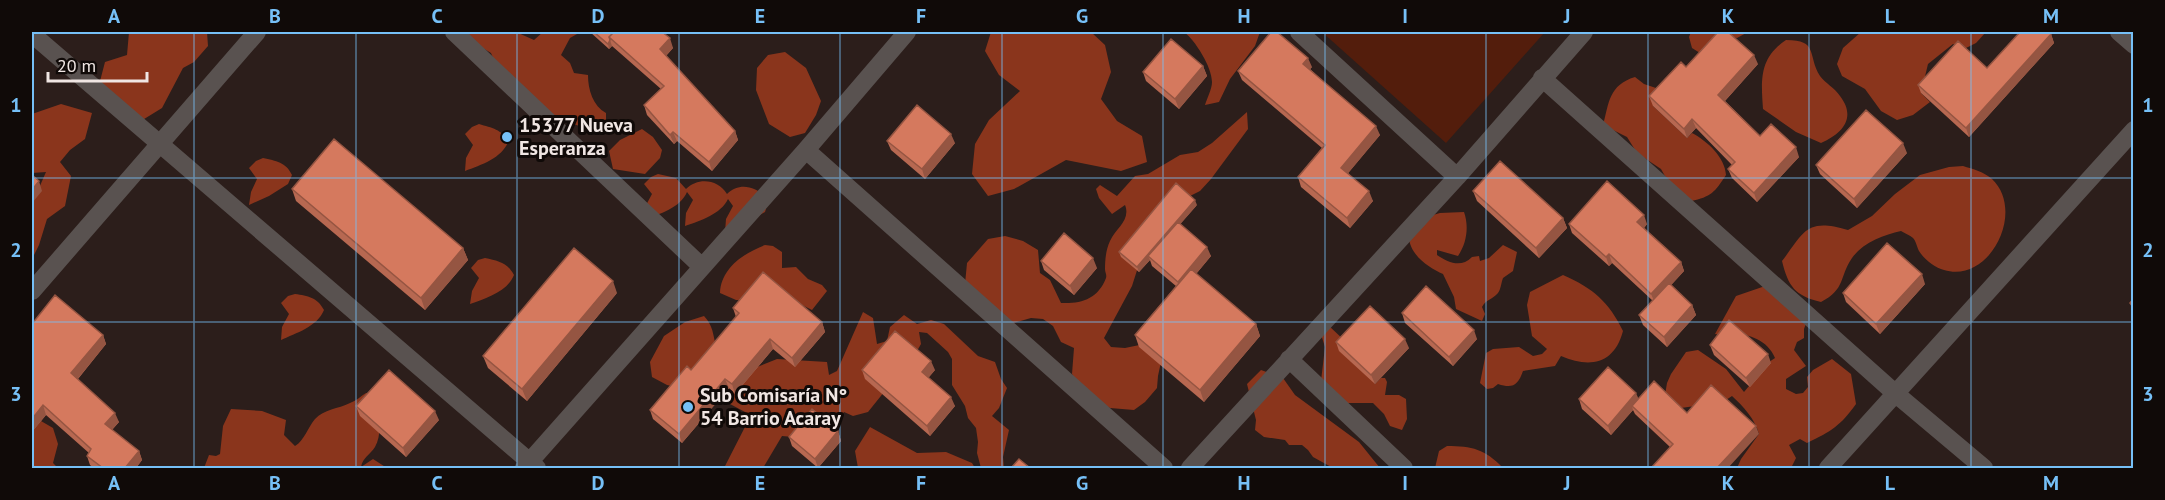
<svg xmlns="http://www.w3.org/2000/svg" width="2165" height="500" viewBox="0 0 2165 500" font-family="'PT Sans',sans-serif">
  <rect width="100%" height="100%" fill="#2c1e1b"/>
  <path fill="#531d0c" d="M1322 32H1545L1446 143Z"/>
  <path fill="#8a351c" d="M129 32H207L208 46 194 62 183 68 162 108 136 124 99 85 105 62 127 55Z
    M456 32H516L534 40 543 32H577V34L570 38 561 55 570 63 574 73 588 75C588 90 593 106 606 113V123L599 129H589L554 118 499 72 491 53Z
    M991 32H1091L1105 45 1111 72 1101 99 1117 121 1142 136 1147 162 1121 171 1066 160 1014 189 988 196 972 174 975 144 989 120 1020 91 999 75 985 51Z
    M1184 32H1260L1255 46 1230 79 1219 102 1205 105C1207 98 1212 89 1212 82 1212 67 1195 40 1184 32Z
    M1691 32H1748L1737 38 1726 36 1700 53 1692 48 1689 37Z
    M1861 32H1986L1976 43 1964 49 1953 44 1928 64 1921 93 1930 102 1913 115 1897 120 1881 111 1865 89 1842 76 1837 64 1843 48Z
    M1786 40C1819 40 1807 55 1820 76 1825 83 1835 88 1840 96 1857 118 1842 134 1821 143L1796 132 1763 109C1761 80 1759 58 1786 40Z
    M785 52 806 68 821 101 816 115 805 133 790 137 769 124 756 90 757 68 768 55Z
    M1635 77 1644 84 1659 89 1653 106 1687 138 1692 133C1707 141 1725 157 1726 175 1715 192 1711 197 1691 201L1670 185 1661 169 1637 153 1627 137 1603 125C1609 102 1609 85 1635 77Z
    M61 104 92 113 85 139 70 150 60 162 71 176 65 206 47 219 39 245 32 259V204L46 172 32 173V114Z
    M1247 112 1248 129 1211 179 1200 191 1188 197 1140 261 1132 286 1104 338 1111 347 1125 348 1149 343 1162 357 1158 376 1157 388 1145 402 1134 410 1110 408 1083 393 1072 374 1074 348 1061 342 1053 326 1043 319 1031 318 1010 324 965 284 967 263 988 239 1005 236 1023 241 1038 250 1040 273 1050 280 1061 303C1081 304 1098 299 1106 278 1107 274 1105 273 1105 269 1105 260 1106 249 1110 241 1116 228 1131 220 1125 205L1112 214 1099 198 1096 189 1100 185 1117 196 1135 176 1148 174 1180 155 1198 152 1212 143Z
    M479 124C492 128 502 129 508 142 502 158 481 165 465 171L466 158 473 145 465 134 472 127Z
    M642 129 653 137 662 150 660 158 645 174 613 169 609 151 620 140Z
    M263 158C276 161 286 162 292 175L288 184 269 196 249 205 251 192 257 179 249 168 256 161Z
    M1963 166C1973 169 1984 172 1992 179 2026 211 1990 284 1944 270 1935 268 1924 259 1919 251 1917 247 1916 241 1913 238 1910 235 1904 233 1901 231 1884 235 1863 242 1852 258 1839 277 1846 289 1821 302 1795 296 1788 286 1782 261 1805 231 1806 218 1848 230L1872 216 1895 194 1920 175 1949 167Z
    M658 174 676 178 686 189C698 177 718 179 727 194 740 181 760 187 768 202L765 212 745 224 725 232 726 219 733 206 728 199C721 214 700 221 685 226L686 213 693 200 687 192C680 208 660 214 643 220L645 207 652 194 644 184 651 177Z
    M1464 212C1469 226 1467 243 1458 256L1437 250V255C1449 263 1461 268 1472 257L1479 256 1480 261 1489 258 1503 245 1517 252 1513 271 1503 278C1501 283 1501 289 1498 293 1492 300 1486 299 1482 307L1485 314 1482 321 1456 309 1454 297 1443 274C1429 268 1408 254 1409 235 1410 230 1413 224 1415 220L1440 213Z
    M765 245 773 246 782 252V268L796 267 808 279 822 285 827 291 812 310 802 305 736 300 720 293C721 268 744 253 765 245Z
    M485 258C498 261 507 262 514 275 507 292 486 298 470 304L472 291 479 278 471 268 478 260Z
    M1563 275C1593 288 1609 302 1623 331 1614 365 1589 368 1561 356L1555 366 1523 371C1518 385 1513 389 1498 384L1493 388 1487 389 1480 383 1486 353 1493 349 1519 347 1533 356 1542 354 1547 349 1532 336 1527 305 1530 292Z
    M1771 284 1809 315 1804 329V338L1797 342 1794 350 1806 366 1786 379V389L1796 394 1803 393 1808 387 1807 377 1813 370 1832 359 1851 374 1856 404C1840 426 1832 431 1807 443L1800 439 1789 445 1796 458 1791 468H1737L1741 459 1759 434C1755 419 1743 406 1732 396L1723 402 1681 408 1665 395 1667 383 1671 374 1686 352 1698 350 1726 369 1744 392 1769 362 1775 358C1767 339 1750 336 1732 331L1726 336 1715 334 1736 296Z
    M295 294C308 296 317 297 324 310 317 327 296 333 281 340L282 327 289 314 281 303 288 296Z
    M863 312 873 318 877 344 887 341 890 327 904 315 917 324 931 320 944 324 978 356 995 362 1001 379 1007 388 999 408 992 416 1009 430 1003 457 1004 468H981L977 453 978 442 976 428 968 418 965 406 952 385V359L948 352 937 342 927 333 919 332 921 344 917 351 868 412 853 416 844 412 839 421 793 437 782 436 763 468H724L747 423 745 412 730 404 729 397 745 372 777 359 827 362 829 375 837 371Z
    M704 316C715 328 712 336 718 351L680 388 667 385 652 377 650 362 664 336 685 322Z
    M1328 325 1345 341 1375 384 1381 378H1385L1387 382 1385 395H1399L1406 399 1407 419 1402 430 1390 426 1384 414 1373 403H1342L1321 381 1325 347 1320 331Z
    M1261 370 1283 378 1295 395 1359 442 1380 468H1333L1313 457 1308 450 1302 445H1289L1285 440 1264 437 1255 430 1256 420 1247 384Z
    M366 393H374C377 410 384 431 375 447 370 455 363 457 361 467L373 459 387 468H323L306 466 304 468H204L209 455 216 456 220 454 223 426 231 409 262 411 286 420 284 435 295 446C304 441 308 427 315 419 324 409 338 409 350 403 356 401 361 396 366 393Z
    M41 421 53 428 58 444 53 463 58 468H32V432Z
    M870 427 917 453 946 452 972 463 975 468H858L855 451Z
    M1447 446C1472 446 1485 449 1503 468H1435L1439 451Z"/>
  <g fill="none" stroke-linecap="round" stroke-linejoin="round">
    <path stroke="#595250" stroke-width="18" d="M454 32 701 266
      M1299 32 1457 177
      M2119 32 2134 45
      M32 34 537 468
      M1542 78 1896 394 1984 468
      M806 150 1164 468
      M32 291 257 32
      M1289 359 1404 468
      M524 468 806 150 907 32
      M1190 468 1457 177 1584 32
      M1828 468 2134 130"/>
  </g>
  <path fill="#b76851" d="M590 32H662L673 48 666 56 735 131 738 140 712 171 677 141 674 144 647 115 644 105 661 89 612 46 609 49Z
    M2051 34 2054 43 1969 137 1921 93 1918 85 1987 68Z
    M1758 64 1725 101 1760 136 1799 157 1757 202 1732 178 1728 169 1732 165 1696 128 1687 138 1653 106 1649 96 1686 67Z
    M1203 66 1207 76 1179 109 1146 81 1143 72Z
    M1312 67 1310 69 1380 135 1348 173 1373 201 1350 228 1301 187 1298 177 1322 148 1242 80 1238 71Z
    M887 141 955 143 925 179 891 150Z
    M1907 153 1857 208 1820 174 1816 165Z
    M292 189 463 248 468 260 425 310 296 201Z
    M1473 191 1563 218 1567 228 1539 258 1477 201Z
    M1197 205 1180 224 1211 256 1196 274 1256 324 1260 336 1204 402 1139 347 1135 335 1176 286 1152 266 1150 260 1139 272 1121 257 1119 252Z
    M1569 224H1647L1644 228 1681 262 1684 271 1671 285 1692 305 1696 315 1667 347 1643 325 1639 315 1653 301 1612 263 1609 266 1572 233Z
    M1041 261 1097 268 1074 295 1044 270Z
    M1925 284 1880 334 1846 302 1843 293Z
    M617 293 527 401 488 368 483 356Z
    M733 308 822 322 825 332 795 367 773 349 735 394 729 388 682 443 653 419 650 410 691 370 736 317Z
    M1402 313 1477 339 1453 366 1405 323Z
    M32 324 103 335 106 344 78 379 119 422 112 430 139 451 142 460 136 468H94L90 465 87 456 89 453 46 415 32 432Z
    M1336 342 1409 348 1375 384 1339 351Z
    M1710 345 1771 363 1750 387 1714 355Z
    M862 370H935L928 378 955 406 930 436 865 379Z
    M1638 398 1687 413 1759 434 1670 447 1635 414 1633 410 1611 435 1582 409 1579 399Z
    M356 406 439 420 406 457 360 416Z
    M838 431 841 441 818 468 792 446 789 437Z"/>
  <path fill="#955542" d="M2051 34 2054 43 1969 137 1966 128Z
    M670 38 673 48 663 59 660 49Z
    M610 40 612 46 609 49 608 44Z
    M1754 55 1758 64 1722 104 1718 95Z
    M1308 58 1312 67 1307 73 1303 64Z
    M1203 66 1207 76 1179 109 1175 99Z
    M1692 119 1696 128 1687 138 1684 129Z
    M1376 126 1380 135 1345 177 1341 168Z
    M735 131 738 140 712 171 709 162Z
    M673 132 677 141 674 144 670 135Z
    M951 134 955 143 925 179 922 169Z
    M1903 143 1907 153 1857 208 1854 199Z
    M1796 147 1799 157 1757 202 1754 193Z
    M39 181 42 191 32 203V190Z
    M1369 191 1373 201 1350 228 1347 218Z
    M1195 200 1197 205 1151 258 1148 256 1150 260 1139 272 1137 267Z
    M1644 215 1647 224 1641 232 1637 222Z
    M1563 218 1567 228 1539 258 1536 248Z
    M1207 247 1211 256 1182 291 1178 282Z
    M463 248 468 260 425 310 421 298Z
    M1609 254 1612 263 1609 266 1606 257Z
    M1093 258 1097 268 1074 295 1070 286Z
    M1681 262 1684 271 1655 303 1651 294Z
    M1922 274 1925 284 1880 334 1876 324Z
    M613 281 617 293 527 401 522 389Z
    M1692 305 1696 315 1667 347 1664 337Z
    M822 322 825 332 795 367 792 358Z
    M1256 324 1260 336 1204 402 1200 390Z
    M1474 330 1477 339 1453 366 1449 357Z
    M103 335 106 344 75 382 71 373Z
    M770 339 773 349 735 394 732 384Z
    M1405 339 1409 348 1375 384 1371 375Z
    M1768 354 1771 363 1750 387 1746 378Z
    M931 361 935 370 925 382 922 372Z
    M725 379 729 388 682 443 679 434Z
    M1636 393 1640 402 1632 406 1633 410 1611 435 1608 426Z
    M951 397 955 406 930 436 927 426Z
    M43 405 46 415 32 432V419Z
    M435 411 439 420 406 457 403 448Z
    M115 413 119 422 108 434 105 424Z
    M1756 426 1759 434 1728 468H1717Z
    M838 431 841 441 818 468 815 459Z
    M139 451 142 460 136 468H125Z"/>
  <path fill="#d5795e" stroke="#955542" stroke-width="1.5" d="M594 32H614L609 37 610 40 608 44Z
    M614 32H662L670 38 660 49 735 131 709 162 673 132 670 135 644 105 664 86 609 37Z
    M1271 32H1277L1308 58 1303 64 1376 126 1341 168 1369 191 1347 218 1298 177 1325 145 1238 71Z
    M1718 32H1728L1754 55 1718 95 1760 136 1771 124 1796 147 1754 193 1728 169 1735 162 1692 119 1684 129 1649 96 1681 62 1686 67Z
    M2020 32H2048L2051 34 1966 128 1918 85 1958 41 1987 68Z
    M1171 39 1203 66 1175 99 1143 72Z
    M917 105 951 134 922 169 887 141Z
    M1866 110 1903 143 1854 199 1816 165Z
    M334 139 463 248 421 298 292 189Z
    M1500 161 1563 218 1536 248 1473 191Z
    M32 175 39 181 32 190Z
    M1607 181 1644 215 1637 222 1681 262 1651 294 1609 254 1606 257 1569 224Z
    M1176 183 1195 200 1137 267 1119 252Z
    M1178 222 1207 247 1178 282 1148 256Z
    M1064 233 1093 258 1070 286 1041 261Z
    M1887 243 1922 274 1876 324 1843 293Z
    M574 248 613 281 522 389 483 356Z
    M1191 269 1256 324 1200 390 1135 335Z
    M763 272 822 322 792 358 770 339 732 384 725 379 679 434 650 410 687 366 691 370 739 313 733 308Z
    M1669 283 1692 305 1664 337 1639 315Z
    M1426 286 1474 330 1449 357 1402 313Z
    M55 295 103 335 71 373 115 413 105 424 139 451 125 468H103L87 456 91 449 43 405 32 419V324Z
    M2133 299V307L2130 303Z
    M1370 306 1405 339 1371 375 1336 342Z
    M1729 320 1768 354 1746 378 1710 345Z
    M895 331 931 361 922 372 951 397 927 426 862 370Z
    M1608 367 1636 393 1608 426 1579 399Z
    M389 370 435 411 403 448 356 406Z
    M1654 381 1687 413 1711 385 1756 426 1717 468H1651L1673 444 1632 406Z
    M812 409 838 431 815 459 789 437Z
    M1019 459 1030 468H1011Z"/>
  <path fill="none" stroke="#76c0f7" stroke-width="1.5" stroke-opacity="0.55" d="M194 32V468M356 32V468M517 32V468M679 32V468M840 32V468M1002 32V468M1163 32V468M1325 32V468M1486 32V468M1648 32V468M1809 32V468M1971 32V468M32 178H2134M32 322H2134"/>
  <g fill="#76c0f7" stroke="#100a08" stroke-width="2">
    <circle cx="507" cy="137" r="6"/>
    <circle cx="688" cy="407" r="6"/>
  </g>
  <g text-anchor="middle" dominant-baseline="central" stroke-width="6" stroke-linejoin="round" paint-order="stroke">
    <g font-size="20" font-weight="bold" fill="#f0e6e3" stroke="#100a08" text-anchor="start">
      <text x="519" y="125">15377 Nueva<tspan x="519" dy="23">Esperanza</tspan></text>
      <text x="700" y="395">Sub Comisaría N°<tspan x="700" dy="23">54 Barrio Acaray</tspan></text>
    </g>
  </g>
  <rect width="2165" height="500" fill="none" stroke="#100a08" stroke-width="66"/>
  <path d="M48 72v9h99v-9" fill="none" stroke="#f0e6e3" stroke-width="3"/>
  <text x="57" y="72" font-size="18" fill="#f0e6e3" stroke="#100a08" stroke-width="4.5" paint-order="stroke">20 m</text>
  <rect x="33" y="33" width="2099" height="434" fill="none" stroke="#76c0f7" stroke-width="2"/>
  <g font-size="20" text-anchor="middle" font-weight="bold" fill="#76c0f7">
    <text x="114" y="23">A</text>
    <text x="275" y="23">B</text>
    <text x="437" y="23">C</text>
    <text x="598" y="23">D</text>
    <text x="760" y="23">E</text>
    <text x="921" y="23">F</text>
    <text x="1082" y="23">G</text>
    <text x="1244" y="23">H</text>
    <text x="1405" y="23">I</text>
    <text x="1567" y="23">J</text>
    <text x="1728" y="23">K</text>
    <text x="1890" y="23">L</text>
    <text x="2051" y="23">M</text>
    <text x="16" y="112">1</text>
    <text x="2148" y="112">1</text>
    <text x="16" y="257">2</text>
    <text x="2148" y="257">2</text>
    <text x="16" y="401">3</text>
    <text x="2148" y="401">3</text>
    <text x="114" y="490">A</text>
    <text x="275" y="490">B</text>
    <text x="437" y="490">C</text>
    <text x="598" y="490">D</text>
    <text x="760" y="490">E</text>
    <text x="921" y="490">F</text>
    <text x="1082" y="490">G</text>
    <text x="1244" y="490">H</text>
    <text x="1405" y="490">I</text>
    <text x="1567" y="490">J</text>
    <text x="1728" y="490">K</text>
    <text x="1890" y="490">L</text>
    <text x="2051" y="490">M</text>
  </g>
</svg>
